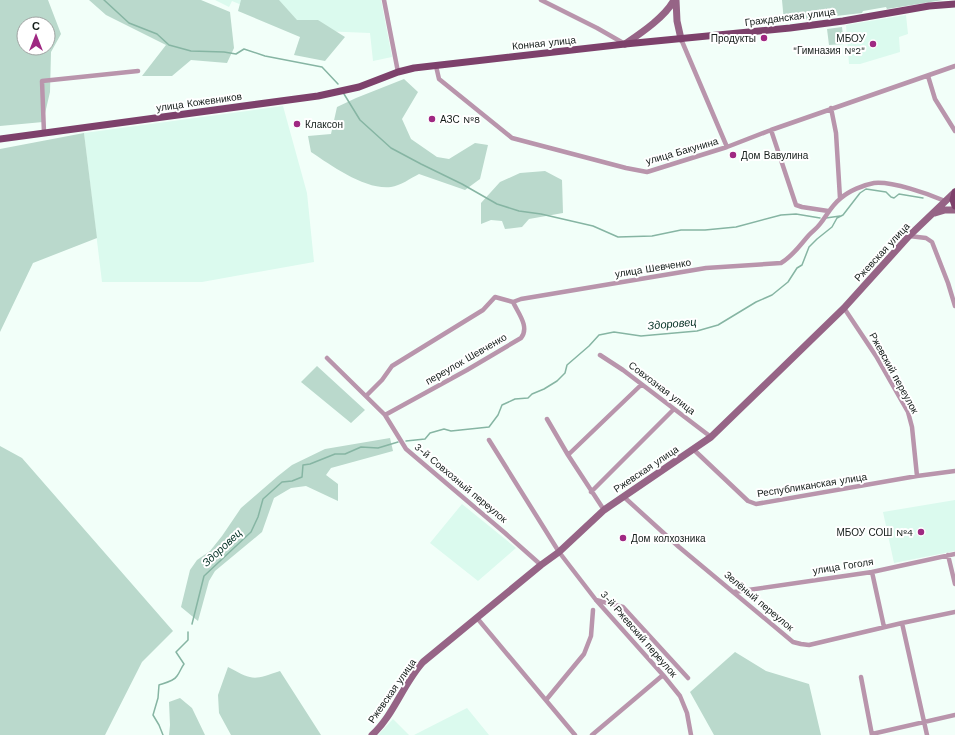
<svg xmlns="http://www.w3.org/2000/svg" width="955" height="735" viewBox="0 0 955 735" font-family="'Work Sans',sans-serif">
  <rect width="100%" height="100%" fill="#f2fff9"/>
  <path fill="#dbfaee" d="M215 0H381L392 57 373 61 370 33 321 31 311 34 232 1 229 7Z
    M906 15 908 34 899 37 900 52 860 64H849L846 25Z
    M283 106 307 193 314 262 202 282H102L84 133Z
    M955 500V551L894 563 883 512Z
    M462 504 516 548 478 581 430 543Z
    M467 708 489 735H414Z
    M393 719 409 735H378Z"/>
  <path fill="#bad9cc" fill-rule="evenodd" d="M0 0H48L61 34 51 52 50 92 43 122 0 126ZM24 24H48V48H24Z
    M89 0H201L230 12 234 48 227 63 191 60 172 76H142L166 45 106 15Z
    M241 0H279L297 20H318L345 37 325 61 294 55 300 37 238 11Z
    M782 0H943L887 9 886 7 863 11 862 13 784 22Z
    M842 27 844 44 829 45 827 29Z
    M404 79 418 92 402 119 411 139 437 157 449 159 475 143 488 145 480 179 465 190 419 174C411 178 400 186 391 187 365 190 332 166 311 152L308 136 331 134 337 107 356 98Z
    M84 133 97 238 33 263 0 332V149Z
    M545 171 562 180 563 213 529 219 522 227 505 229 502 221 491 220 481 224V203L500 182 520 173Z
    M317 366 365 410 351 423 301 382Z
    M390 438 393 451 331 468 326 475 338 484V501L306 486 291 488 274 498 262 532 215 571 209 581 198 621 181 607 190 570 197 560 210 551 222 536 241 508 278 476 292 465 325 449Z
    M0 446 22 458 173 631 142 662 105 735H0Z
    M735 652 766 671 809 684 821 735H714L690 692Z
    M228 667C254 681 253 680 280 671L321 735H231L219 713 218 695Z
    M180 698 192 708 205 735H169L170 725 169 702Z"/>
  <g fill="none" stroke-linecap="round" stroke-linejoin="round">
    <path stroke="#86b5a3" stroke-width="1.5" d="M104 0 129 23 157 34 169 45 191 51 224 52 236 54 244 49 265 56 322 67 338 84
      M344 94 360 120 391 148 421 164 462 184 497 204 519 211 541 214 593 226 618 237 652 236 681 230H705L736 227 781 215 796 214 820 218
      M826 218 840 216
      M406 441 425 439 430 433 444 429 451 431 489 427 498 415 502 405 515 399 528 398 532 394 544 389 557 381 565 373 567 365 589 346 599 335 614 332 641 336 652 335 697 331 718 325 756 302 772 295 788 282 797 268 802 265 809 247 817 239 832 227 837 218 843 215 860 193 866 189 886 192 891 197 894 198 899 194 923 198
      M192 624 204 576 251 532 258 517 263 499 282 482 292 481 302 477 303 465 310 464 335 454H345L361 447 378 448 398 442
      M163 735 159 725 153 715 158 698 159 685C165 683 174 681 177 676 180 672 181 668 184 664L176 652 188 640V632"/>
    <path stroke="#b995ac" stroke-width="4.5" d="M384 0 398 72
      M541 0 597 28 625 44
      M681 39 727 147
      M436 66 439 79 512 138 626 168 647 172 727 147 771 130 955 66
      M928 76 935 99 955 131
      M831 108 836 133 840 198
      M771 130 796 205 802 207 828 211
      M44 133 42 81 138 71
      M909 236 926 238 932 242 948 283 955 306
      M844 308 876 356 908 412 912 427 917 476
      M600 355 623 370 711 437
      M327 358 385 415 406 449 505 533 541 565
      M366 396 382 380 392 366 483 310 495 297 513 302 521 299 706 268 781 263C793 256 800 245 809 235 813 231 817 228 820 224 827 215 831 206 841 198 849 191 863 185 874 183 892 181 929 194 945 201
      M385 415 467 370 521 338C530 327 518 313 513 302
      M547 419 568 455 604 510
      M489 440 559 552 596 600 663 675 680 696 687 713 691 735
      M693 449 748 501 756 504 917 476 955 471
      M568 455 641 385
      M591 492 674 409
      M624 497 679 547 793 642 801 644 809 645 902 623 955 612
      M948 555 955 584
      M872 572 884 627
      M734 592 872 572 955 554
      M596 600 623 607 688 678
      M477 618 575 735
      M902 623 927 735
      M861 677 872 735
      M546 700 584 654 591 636 593 610
      M872 734 955 715
      M592 735 663 675"/>
    <path stroke="#966486" stroke-width="7" d="M676 0 677 21 681 39
      M625 44C641 33 665 17 674 0
      M935 213 945 210H955
      M372 735C394 715 403 684 423 662L541 565 559 552 604 510 711 437 844 308 909 236 955 192"/>
    <path stroke="#7d416b" stroke-width="7" d="M0 139 318 96 359 87 398 72 414 68 625 44 790 28 843 21 929 6 955 4
      M955 192 953 200 955 206"/>
  </g>
  <g fill="#9f2882" stroke="#fff" stroke-width="1.5">
    <circle cx="764" cy="38" r="4"/>
    <circle cx="873" cy="44" r="4"/>
    <circle cx="432" cy="119" r="4"/>
    <circle cx="297" cy="124" r="4"/>
    <circle cx="733" cy="155" r="4"/>
    <circle cx="921" cy="532" r="4"/>
    <circle cx="623" cy="538" r="4"/>
  </g>
  <g text-anchor="middle" dominant-baseline="central" stroke-width="4" stroke-linejoin="round" paint-order="stroke">
    <g font-size="10" fill="#141c19" stroke="#fff">
      <text transform="translate(790 17) rotate(-7)">Гражданская улица</text>
      <text transform="translate(544 43) rotate(-6)">Конная улица</text>
      <text transform="translate(199 102) rotate(-8)">улица Кожевников</text>
      <text transform="translate(682 151) rotate(-16)">улица Бакунина</text>
      <text transform="translate(882 252) rotate(-47)">Ржевская улица</text>
      <text transform="translate(653 268) rotate(-9)">улица Шевченко</text>
      <text transform="translate(466 359) rotate(-30)">переулок Шевченко</text>
      <text transform="translate(894 373) rotate(61)">Ржевский переулок</text>
      <text transform="translate(662 388) rotate(37)">Совхозная улица</text>
      <text transform="translate(646 469) rotate(-34)">Ржевская улица</text>
      <text transform="translate(461 483) rotate(40)">3-й Совхозный переулок</text>
      <text transform="translate(812 485) rotate(-9)">Республиканская улица</text>
      <text transform="translate(843 566) rotate(-9)">улица Гоголя</text>
      <text transform="translate(759 601) rotate(40)">Зелёный переулок</text>
      <text transform="translate(639 634) rotate(49)">3-й Ржевский переулок</text>
      <text transform="translate(392 691) rotate(-55)">Ржевская улица</text>
    </g>
    <g font-size="10" fill="#141c19" stroke="#fff" text-anchor="start">
      <text x="756" y="38" text-anchor="end">Продукты</text>
      <text x="865" y="38" text-anchor="end">МБОУ<tspan x="865" dy="12">"Гимназия №2"</tspan></text>
      <text x="440" y="119">АЗС №8</text>
      <text x="305" y="124">Клаксон</text>
      <text x="741" y="155">Дом Вавулина</text>
      <text x="913" y="532" text-anchor="end">МБОУ СОШ №4</text>
      <text x="631" y="538">Дом колхозника</text>
    </g>
    <g font-size="11" font-style="italic" fill="#053125" stroke="#fff">
      <text transform="translate(672 324) rotate(-5)">Здоровец</text>
      <text transform="translate(222 548) rotate(-43)">Здоровец</text>
    </g>
  </g>
  <g transform="translate(36 36)"><circle r="19" fill="#ffffff" stroke="#a1a4a3"/>
  <path d="M0-3L7 15L0 10L-7 15Z" fill="#9f2882"/>
  <text y="-6" font-size="11" font-weight="bold" text-anchor="middle" fill="#141c19">С</text>
  </g>
</svg>
